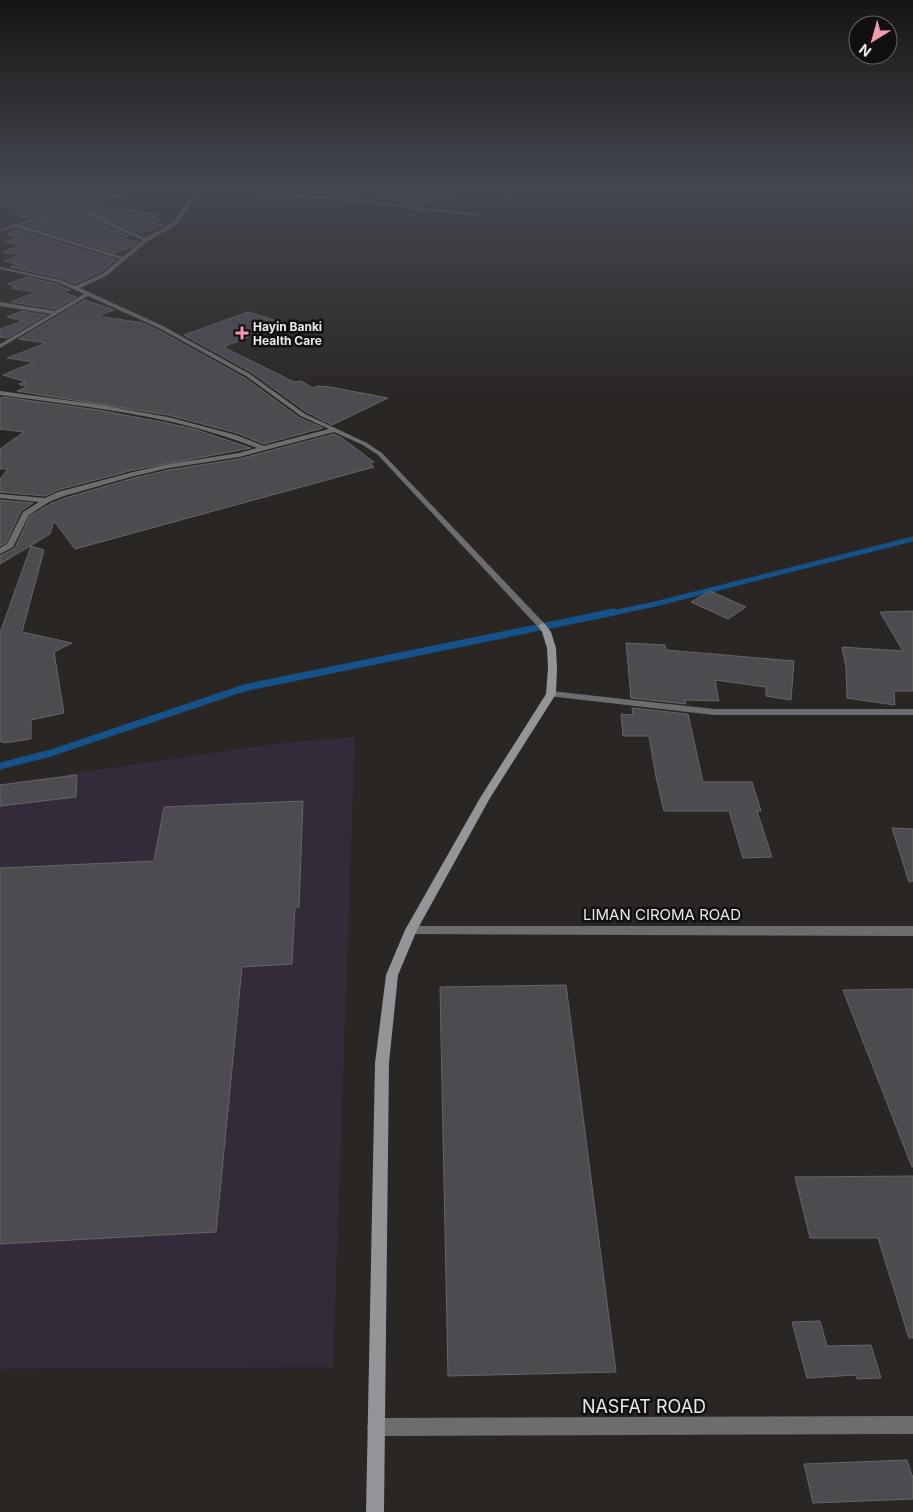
<svg xmlns="http://www.w3.org/2000/svg" width="913" height="1512" viewBox="0 0 913 1512" font-family="Inter,sans-serif">
  <rect width="100%" height="100%" fill="#2a2624"/>
  <path fill="#332a3a" d="M355 737 333 1367 0 1369V784L281 743Z"/>
  <g fill="none" stroke-linecap="round" stroke-linejoin="round">
    <path stroke="#155289" stroke-width="5" d="M608 614 655 604 913 539"/>
    <path stroke="#155289" stroke-width="7" d="M0 766 51 753 244 688 614 612"/>
  </g>
  <path fill="#4d4b50" stroke="#666569" d="M54 187 86 188 105 191 104 196 78 204 40 191Z
    M379 187H463V191L421 205 378 195Z
    M29 194 67 207 30 218 11 214 25 210 0 204 10 201 5 200Z
    M103 203V205L159 215 153 217 161 219 150 223 164 225 140 233 93 212V209L88 207Z
    M78 211 85 213 86 217 101 222 102 225 129 236 121 238 138 242 133 246 115 253 28 225Z
    M14 229H16L116 260 101 272 75 284 61 278 10 267 18 264 4 261 20 255 2 252 22 245 5 242 18 237 6 234 17 230Z
    M27 277 56 284 70 290 62 292 76 297 55 309 11 302 35 292 11 288 16 286 7 284Z
    M85 300 114 310 97 316 143 323 158 330 245 378 300 418 323 428 264 444 237 433 168 415 17 391 27 387 19 384 26 382 3 375 34 362 7 358 46 343 19 339Z
    M22 311 46 315 7 338 0 337V329L23 321 7 317Z
    M248 312 284 323 223 347 294 382 301 381 313 388 318 386 330 387 388 398 332 425 306 412 251 372 184 335Z
    M3 397 98 410 162 422 194 429 251 448 133 470 58 490 45 496 0 492V479L8 469H0V449L24 432 0 429V398Z
    M334 434 342 438 374 462 370 463 374 467 75 549 54 521 50 534 0 564V556L15 548 30 516 50 504 65 498 134 478 169 470 239 459Z
    M0 500 33 503 21 511 6 543 0 546Z
    M31 546 44 550 22 632 72 643 54 652 64 713 31 720V739L3 743V741L0 742V633Z
    M710 591 746 607 728 619 691 602Z
    M913 611V691H894L895 705 847 698 846 667 842 647 903 651 880 612Z
    M626 643 665 645 666 650 794 661 791 700 766 696V687L715 680 719 701 685 700 686 704 631 698Z
    M632 708 688 714 703 782H752L761 811H757L772 857 743 858 729 811H664L656 777 649 736H623L621 714 633 715Z
    M77 775 76 797 0 806V785Z
    M303 801 299 907H295L292 964 242 967 216 1232 0 1244V868L154 861 164 807Z
    M892 828 913 829V881L909 882Z
    M566 985 616 1372 448 1376 440 987Z
    M913 989V1167H912L843 990Z
    M913 1176V1338H909L878 1238H810L795 1177Z
    M820 1321 827 1346 871 1345 881 1378 857 1379 856 1375 807 1378 792 1322Z
    M907 1460 913 1478V1499L813 1503 804 1464Z"/>
  <g fill="none" stroke-linecap="round" stroke-linejoin="round">
    <path fill="#6d6d6f" fill-rule="evenodd" d="M22 187 78 206 141 187H149L82 207 91 210V213L110 220 109 222 146 238 173 222 197 190 164 187H203L321 196 480 214 478 216 321 198 201 190 177 224 148 241 106 276 80 288 163 326 250 374 305 414 367 443 382 453 545 624 546 626 545 628H539L378 455 363 445 334 432 239 457 169 468 134 476 64 496 49 502 29 515 13 547 0 554V548L7 544 23 512 39 502 0 498V494L45 498 58 492 133 472 169 464 239 453 257 448C175 415 87 407 0 395V391L101 405 168 417 236 435 264 446 329 429 301 416 246 376 159 328 88 296 0 348V344L51 314 0 306V302L55 311 84 294 57 282 0 269V267L61 280 75 286 102 274 120 259 16 227 0 231V229L73 207 14 187ZM78 209 87 212V215L104 221 103 223 143 240 123 257 21 225Z
      M551 691 714 709H913V715H714L548 696 546 694Z
      M411 926H913V936L411 934 407 933 405 930 407 927Z
      M913 1416V1434L376 1436 370 1433 367 1427 370 1421 376 1418Z"/>
    <path fill="#949598" fill-rule="evenodd" d="M542 623 545 624 551 632 556 648 557 668 556 694 490 798 417 930 398 975 389 1063 384 1512H366L375 1063 386 975 405 930 480 798 546 694 548 668 547 648 542 632 538 626Z"/>
  </g>
  <linearGradient id="sky" x2="0" y2="1"><stop stop-color="#171514"/><stop offset="0.47" stop-color="#444750"/><stop offset="1" stop-color="#444750" stop-opacity="0"/></linearGradient>
  <rect width="913" height="399" fill="url(#sky)"/>
  <path fill="#f29aaf" stroke="#110f0f" stroke-width="2" d="M239.5 325.5h5v5h5v5h-5v5h-5v-5h-5v-5h5z"/>
  <g text-anchor="middle" dominant-baseline="central" stroke-width="5" stroke-linejoin="round" paint-order="stroke">
    <g font-size="12" font-weight="bold" fill="#ece9e8" stroke="#110f0f" text-anchor="start">
      <text x="253" y="326">Hayin Banki<tspan x="253" dy="14">Health Care</tspan></text>
    </g>
    <g font-size="15" fill="#ece9e8" stroke="#110f0f">
      <text x="662" y="914">LIMAN CIROMA ROAD</text>
    </g>
    <g font-size="18" fill="#ece9e8" stroke="#110f0f">
      <text x="644" y="1406">NASFAT ROAD</text>
    </g>
  </g>
  <g transform="translate(873 40) rotate(217)"><circle r="24" fill="#110f0f" stroke="#696666"/>
  <path d="M0-4L9 19L0 12L-9 19Z" fill="#f29aaf"/>
  <text y="-8" font-size="14" font-weight="bold" text-anchor="middle" fill="#ece9e8">N</text>
  </g>
</svg>
